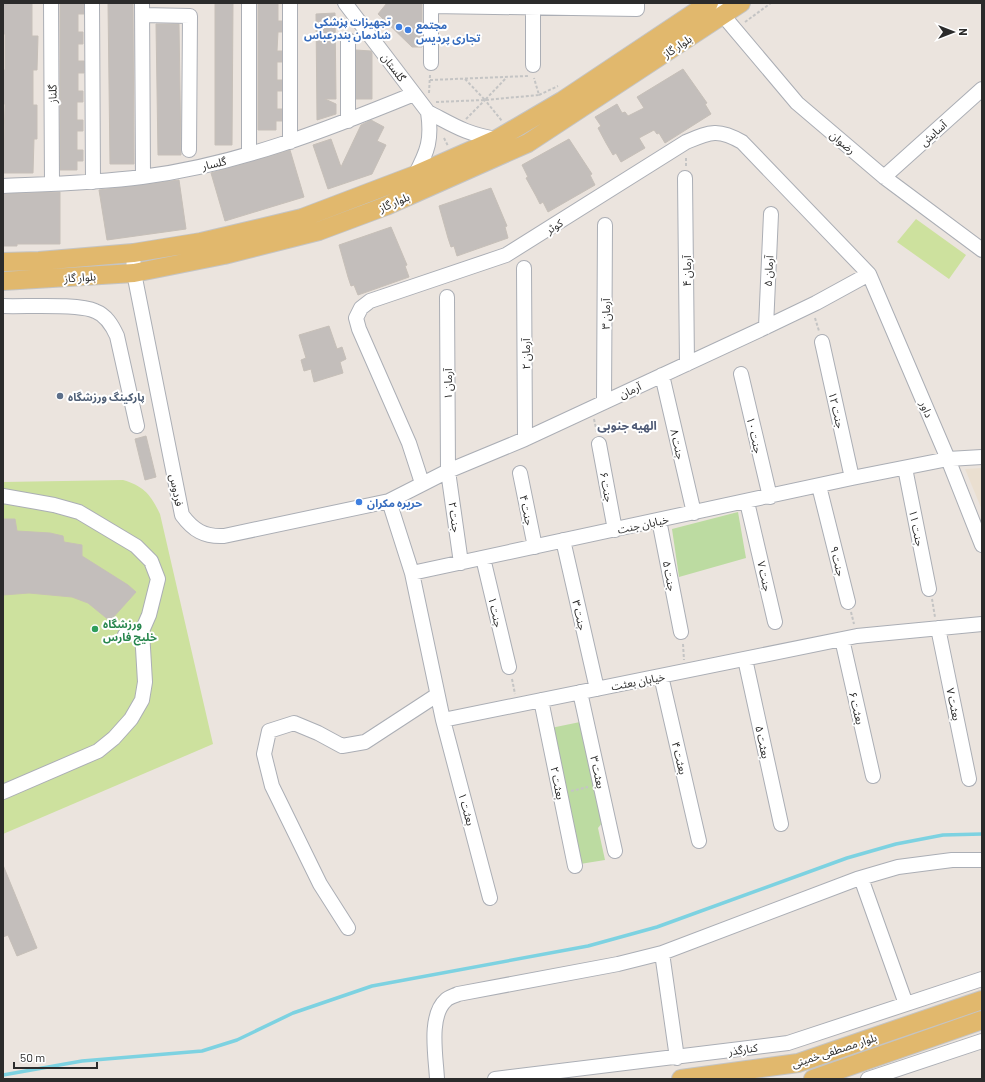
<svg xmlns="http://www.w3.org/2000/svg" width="985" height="1082" viewBox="0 0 985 1082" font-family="Barlow,'Noto Sans Arabic',sans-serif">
  <rect width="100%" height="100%" fill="#ebe4de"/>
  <path fill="#eadfd0" d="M982 468V510L965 469Z"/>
  <path fill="#bcdba1" d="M738 512 746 558 679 577 672 529Z
    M580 722 602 823 598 828 605 860 580 864 551 728Z"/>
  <path fill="#cde19e" d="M916 219 966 255 949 279 897 242Z
    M123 480C144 486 151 495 160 514L213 744 3 834V482Z"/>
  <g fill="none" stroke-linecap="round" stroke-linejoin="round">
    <path stroke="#7dd2e1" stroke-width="3.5" d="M3 1075 82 1061 202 1051 237 1040 293 1013 372 986 588 946 657 927 847 858 896 844 943 835 982 834"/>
  </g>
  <path fill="#c3bebb" stroke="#c6bfb8" d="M3 3H32V36H38L37 70H33V105H37V139H34L33 173H3L5 104H3V70H5V34H3Z
    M60 3H84V14H78V32H83V44H78V61H84V73H78V91H83V102H77V120H83V131H77V150H83V161H77V170H60Z
    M108 3H133L134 164H110Z
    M215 3H233L232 145H215Z
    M258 3H278V21H282V32H278L277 51H282V62H277V80H282V91H277V109H282V121H276V130H258Z
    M387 3H422V47H412L378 14Z
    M335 13 336 99H325L336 104V114L317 120 316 14Z
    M156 24H179L181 155H158Z
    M356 50 371 51 372 53V99H356Z
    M683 69 707 103 705 104 711 114 665 143 659 133 657 134 654 130 639 138 645 148 621 162 616 153 613 155 606 143 598 128 601 126 595 117 617 104 622 113 625 112 628 116 644 108 637 97Z
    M371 120 384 127 377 141 386 145 372 174 328 189 313 145 331 139 341 167 361 125Z
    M569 139 592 174 590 175 595 185 548 212 543 202 540 204 536 196 526 178 528 177 522 165Z
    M290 150 304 197 225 221 211 173Z
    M179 180 186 229 107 240 99 190Z
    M491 188 507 226 505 227 508 238 457 256 454 246 451 247 448 238 439 206Z
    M60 192V244H17V246H3V194Z
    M391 227 407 265 405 266 409 277 358 295 354 285 351 286 348 277 339 245Z
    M329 326 337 349 342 347 346 359 340 362 343 373 314 382 311 369 304 371 301 360 306 358 299 335Z
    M146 436 156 477 145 480 135 439Z
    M3 519H15L17 531 50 533 63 536 64 542 82 545V556L128 585 136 592 110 621 88 603 72 597 29 593 3 595Z
    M3 865 37 948 17 956 8 935 3 937Z"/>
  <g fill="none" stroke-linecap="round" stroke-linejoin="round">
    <g stroke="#abaeb5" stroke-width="16">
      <path id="minor" d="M51 3 52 184
        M92 3 93 182
        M142 3 143 177
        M249 3V154
        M345 3 428 112
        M431 3V63
        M431 6 637 9V3
        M716 7 797 103 884 177 982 250
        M143 15 190 16 189 150
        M533 65V3
        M348 121V40
        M290 142V3
        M415 175C428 151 432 139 428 112 455 126 466 134 497 139
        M884 177 982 89
        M685 178 687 364
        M3 186C50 184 96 183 142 177 237 165 326 130 414 94
        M133 253 134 273 182 515C193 530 204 537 224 536L389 501 448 471 525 439 766 327 816 303 869 274
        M524 268 525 439
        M447 297 448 471 461 563
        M3 306C24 307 79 303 95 311 106 315 112 325 117 336L137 426
        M766 327 771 214
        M822 342 852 478
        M741 374 770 497
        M662 375 694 513
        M604 402 605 225
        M599 444 615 530
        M905 468 929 589
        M520 473 535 547
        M422 483 409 443 359 329 356 318 361 308 370 301 506 255 686 142C710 132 718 128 742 142L869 274 948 459 982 545
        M819 486 848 602
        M3 496 54 505 79 512 136 546 151 561 158 579 149 615 142 631 145 682 142 700 131 719 114 738 98 751 3 792
        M389 501 412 573 852 478 948 459 982 457
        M747 502 775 622
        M659 520 681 632
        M563 540 597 689
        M483 558 509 667
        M412 573 443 720 857 636 982 624
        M938 628 969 779
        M125 635 142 631
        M842 639 873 776
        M745 659 781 824
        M661 676 699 841
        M580 692 615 851
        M541 700 575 866
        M443 720 490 898
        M861 878 906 1004
        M348 928 320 884 272 786 264 754 269 731 294 723 318 733 342 746 365 742 437 695
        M662 953 677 1058
        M437 1079C436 1057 428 1016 446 1000 449 997 454 996 458 994L618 964 662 953 857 879 898 867 952 860H982
        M495 1079 788 1043 982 979
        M868 1079 982 1041"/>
    </g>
    <g stroke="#c4c4c4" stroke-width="20">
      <path id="major" d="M3 262 39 261 133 253 201 242 302 218 415 175 497 139 562 101 709 3
        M3 281 134 273 224 255 319 231 386 206 528 143 741 3
        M681 1079 798 1063 982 1000
        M813 1079 982 1020"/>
    </g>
    <path stroke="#c4c4c4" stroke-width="2" stroke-dasharray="3 2" stroke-linecap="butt" d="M745 22 771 3
      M465 79 485 100 507 77
      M430 80 528 76
      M429 93 430 75
      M539 95 558 86
      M436 102 485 100 539 95 534 78
      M466 119 485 100 502 121
      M444 138 448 146
      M686 166V157
      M815 318 819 331
      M594 419 597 433
      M932 599 935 617
      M851 612 854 624
      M683 644 684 660
      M512 679 515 694
      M571 791 588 787"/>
    <use href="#minor" stroke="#fff" stroke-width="14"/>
    <use href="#major" stroke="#e1b86d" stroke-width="18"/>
  </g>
  <g fill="#3f7fe0" stroke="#fff" stroke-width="1.5">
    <circle cx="399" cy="27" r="4"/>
    <circle cx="408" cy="30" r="4"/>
    <circle cx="359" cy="502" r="4"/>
  </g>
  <circle fill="#5c6f8a" stroke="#fff" stroke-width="1.5" cx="60" cy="396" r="4"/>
  <circle fill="#2e9e5b" stroke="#fff" stroke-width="1.5" cx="95" cy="629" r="4"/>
  <g text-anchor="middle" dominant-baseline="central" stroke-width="4" stroke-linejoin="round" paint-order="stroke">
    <g font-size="11" font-weight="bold" fill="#366cbe" stroke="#fff" text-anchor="start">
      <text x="391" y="21" text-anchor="end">تجهیزات پزشکی<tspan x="391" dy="13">شادمان بندرعباس</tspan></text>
      <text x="416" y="24">مجتمع<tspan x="416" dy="13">تجاری پردیس</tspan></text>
      <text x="367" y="502">حریره مکران</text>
    </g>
    <g font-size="11" fill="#2b2b2b" stroke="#fff">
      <text transform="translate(677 46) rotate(-34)">بلوار گاز</text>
      <text transform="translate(394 67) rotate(53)">گلستان</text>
      <text transform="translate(52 94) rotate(-91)">گلناز</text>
      <text transform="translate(933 133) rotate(-42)">آسایش</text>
      <text transform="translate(843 142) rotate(40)">رضوان</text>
      <text transform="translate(214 163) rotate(-13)">گلسار</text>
      <text transform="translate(394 202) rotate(-23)">بلوار گاز</text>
      <text transform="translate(554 226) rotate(-32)">کوثر</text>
      <text transform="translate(686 271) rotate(-90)">آرمان ۴</text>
      <text transform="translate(768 271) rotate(-87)">آرمان ۵</text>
      <text transform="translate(80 277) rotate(-4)">بلوار گاز</text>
      <text transform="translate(605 314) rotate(-90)">آرمان ۳</text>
      <text transform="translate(525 354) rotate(-90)">آرمان ۲</text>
      <text transform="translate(447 384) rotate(-90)">آرمان ۱</text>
      <text transform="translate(630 390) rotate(-25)">آرمان</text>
      <text transform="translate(927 409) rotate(67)">داور</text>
      <text transform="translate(837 410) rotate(77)">جنت ۱۲</text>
      <text transform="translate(755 435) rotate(77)">جنت ۱۰</text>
      <text transform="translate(678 444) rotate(77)">جنت ۸</text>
      <text transform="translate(607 487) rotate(79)">جنت ۶</text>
      <text transform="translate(177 490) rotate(79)">فردوس</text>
      <text transform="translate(527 510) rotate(78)">جنت ۴</text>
      <text transform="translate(455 517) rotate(82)">جنت ۲</text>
      <text transform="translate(643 524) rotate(-12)">خیابان جنت</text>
      <text transform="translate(917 528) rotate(79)">جنت ۱۱</text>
      <text transform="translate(838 561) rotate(76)">جنت ۹</text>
      <text transform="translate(670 576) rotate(79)">جنت ۵</text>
      <text transform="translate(765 576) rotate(77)">جنت ۷</text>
      <text transform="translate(496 612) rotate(77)">جنت ۱</text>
      <text transform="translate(580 615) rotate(77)">جنت ۳</text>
      <text transform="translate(638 681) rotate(-11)">خیابان بعثت</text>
      <text transform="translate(954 704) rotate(78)">بعثت ۷</text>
      <text transform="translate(857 708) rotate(77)">بعثت ۶</text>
      <text transform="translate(763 742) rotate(78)">بعثت ۵</text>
      <text transform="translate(680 758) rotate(77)">بعثت ۴</text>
      <text transform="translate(598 772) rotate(78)">بعثت ۳</text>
      <text transform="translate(558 783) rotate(79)">بعثت ۲</text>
      <text transform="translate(467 809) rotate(75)">بعثت ۱</text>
      <text transform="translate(743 1049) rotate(-8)">کنارگذر</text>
      <text transform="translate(834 1050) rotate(-18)">بلوار مصطفی خمینی</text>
    </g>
    <g font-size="11" font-weight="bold" fill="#4e5e75" stroke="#fff" text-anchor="start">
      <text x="68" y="396">پارکینگ ورزشگاه</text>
    </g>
    <g font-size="11" font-weight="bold" fill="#27864d" stroke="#fff" text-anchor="start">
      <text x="103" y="623">ورزشگاه<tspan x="103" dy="13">خلیج فارس</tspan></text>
    </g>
    <g font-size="12" font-weight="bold" fill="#505b76" stroke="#fff">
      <text x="627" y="425">الهیه جنوبی</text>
    </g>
  </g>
  <rect width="985" height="1082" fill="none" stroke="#2b2b2b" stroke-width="8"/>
  <g transform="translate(953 32) rotate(90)" stroke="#ffffff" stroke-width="3" paint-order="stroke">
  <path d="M0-3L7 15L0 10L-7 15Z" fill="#2b2b2b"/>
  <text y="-6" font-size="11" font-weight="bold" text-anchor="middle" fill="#2b2b2b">N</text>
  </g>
  <path d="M14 1062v6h83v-6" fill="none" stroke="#2b2b2b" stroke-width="2"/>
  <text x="20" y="1062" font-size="12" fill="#2b2b2b" stroke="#ffffff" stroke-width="3" paint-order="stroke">50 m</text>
</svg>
